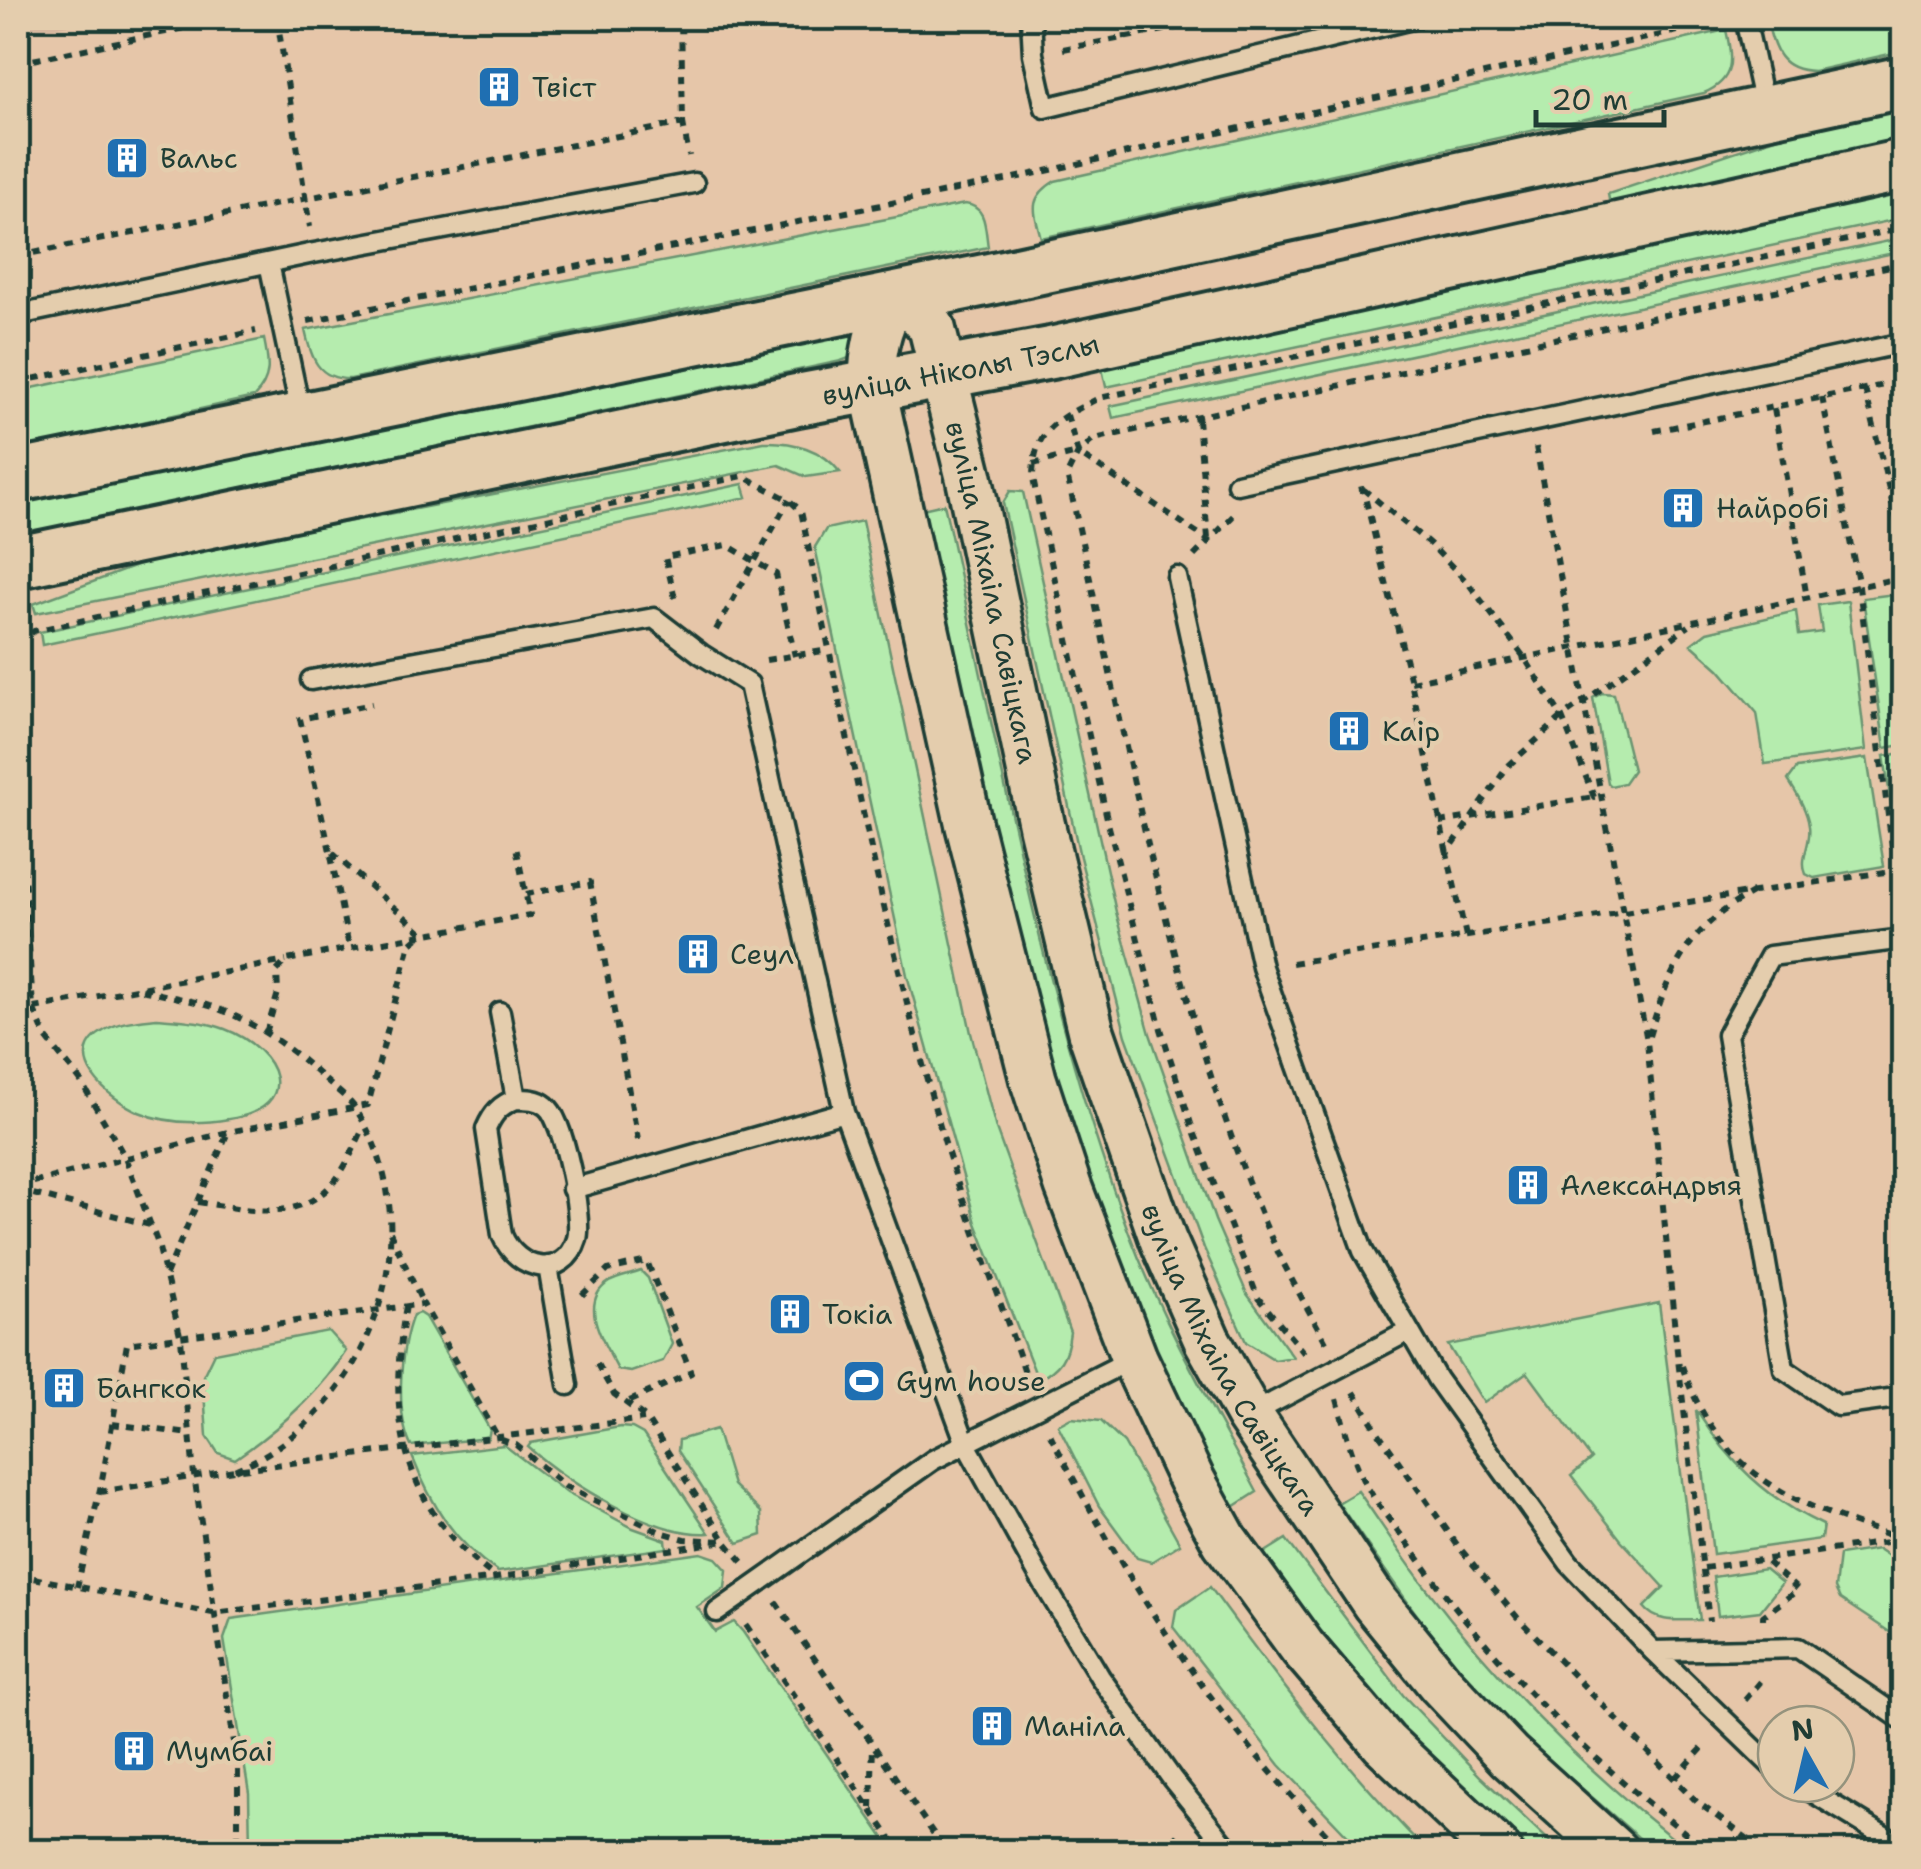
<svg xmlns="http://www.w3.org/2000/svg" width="1921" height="1869" viewBox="0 0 1921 1869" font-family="'Shantell Sans',sans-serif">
  <rect width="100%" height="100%" fill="#e6c6a9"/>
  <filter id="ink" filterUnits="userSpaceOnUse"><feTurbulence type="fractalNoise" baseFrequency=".01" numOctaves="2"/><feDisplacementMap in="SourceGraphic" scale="20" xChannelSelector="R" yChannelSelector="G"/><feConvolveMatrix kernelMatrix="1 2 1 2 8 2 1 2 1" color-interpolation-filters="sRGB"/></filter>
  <g filter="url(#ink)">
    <path fill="#d8b89f" d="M18 18H103L18 35Z"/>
    <path fill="#b5ecae" stroke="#6a9471" stroke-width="2.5" d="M1784 18H1903V51L1814 71C1780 70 1774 51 1767 21Z
      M1726 30C1733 59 1735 80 1704 93L1041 238C1034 211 1027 198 1055 181Z
      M1903 106V141L1610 205 1608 194 1791 133Z
      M1903 189V218L1106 387 1100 359Z
      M965 204C987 206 985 229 988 247L351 379C318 380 311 358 305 330Z
      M1903 238V251L1113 418 1110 406Z
      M835 330 850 334 854 343 849 358 841 361 18 535V503Z
      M264 339C269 363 272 379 254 397L18 450V391Z
      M764 442C793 441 822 449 840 472L806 477 779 465 36 613 33 604 155 559Z
      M743 484 747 497 42 645 40 632Z
      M1010 491 1023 492 1116 912 1150 1034 1215 1220 1247 1294 1293 1357 1275 1360 1246 1342 1204 1248 1126 1036 1080 857 1003 503Z
      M944 504C999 748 1041 998 1129 1233 1163 1323 1212 1407 1257 1492L1232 1508 1160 1375 1058 1119 918 510Z
      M862 521 971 1033 996 1129 1070 1332C1067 1358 1060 1368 1038 1380L976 1223 907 975 815 547 826 529Z
      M1903 593V745L1885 748 1863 598Z
      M1848 601 1866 750 1765 764 1757 713 1719 669 1691 644 1707 632 1796 611 1799 635 1822 632 1818 605Z
      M1602 693 1614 694 1633 770 1624 783 1611 786 1608 783 1593 698Z
      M1903 753 1904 863 1900 864 1884 756Z
      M1867 758 1884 866 1814 878 1806 874C1799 858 1812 843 1809 826 1807 809 1796 793 1788 780L1797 768Z
      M157 1018C180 1020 203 1021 225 1029 280 1050 304 1107 229 1119 200 1124 167 1124 139 1112 109 1099 58 1056 105 1030 121 1021 140 1020 157 1018Z
      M641 1271 648 1278 672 1344 663 1361 631 1372 618 1370C606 1346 576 1303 609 1282 618 1277 631 1275 641 1271Z
      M1659 1303 1700 1620C1680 1620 1657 1624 1644 1607L1664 1587 1621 1540 1571 1476 1591 1459 1527 1372 1484 1403 1448 1345Z
      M419 1313 425 1317 490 1430 488 1438 411 1446C395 1413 400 1348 413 1315Z
      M328 1331 346 1351C319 1394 277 1430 235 1459L218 1453 207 1436 203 1376 214 1353Z
      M1696 1410C1729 1462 1767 1499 1823 1525L1821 1539 1713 1554Z
      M1071 1418 1101 1421 1124 1443 1180 1544 1151 1562 1137 1558 1099 1506 1058 1425Z
      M620 1427 632 1428 643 1434 709 1533C654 1537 568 1483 528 1447L531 1443Z
      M716 1429 733 1485 761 1512 762 1535 738 1543 678 1451 679 1440Z
      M504 1445 567 1493 633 1528 666 1540 667 1548 498 1572C455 1543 431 1505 412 1456Z
      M1358 1491C1380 1522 1401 1555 1424 1585 1500 1685 1590 1775 1689 1851H1654C1593 1797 1529 1746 1475 1686 1423 1629 1382 1565 1338 1503Z
      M1286 1539 1403 1695 1481 1777 1560 1851H1517L1364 1696 1259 1556Z
      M1878 1549 1898 1562 1903 1600V1641L1840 1599 1835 1588 1839 1555Z
      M701 1553 716 1558 727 1570 725 1588 697 1607 715 1632 734 1622 743 1632 893 1851H250L249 1793 224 1639 231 1619Z
      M1765 1569 1782 1583 1760 1611 1718 1616 1713 1577Z
      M1210 1587C1278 1680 1346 1770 1427 1851H1362L1280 1765 1173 1627 1176 1610Z"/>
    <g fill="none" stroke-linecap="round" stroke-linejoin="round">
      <g stroke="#1f3d34" stroke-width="25">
        <path id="service" d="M1031 18 1033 54 1045 108 1416 18
          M1745 18 1765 110
          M269 263 301 414
          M18 315 314 253 694 183
          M1237 484 1904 343
          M1177 577 1262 967 1363 1251 1437 1379 1569 1563 1653 1651 1776 1770
          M311 680 654 618 701 654 749 684 844 1112 966 1444 1038 1574 1100 1677 1173 1780 1231 1852
          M1904 939 1770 956 1727 1035 1784 1369 1838 1406 1904 1397
          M500 1012 516 1099
          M516 1099C527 1099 538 1099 546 1106 564 1119 583 1218 577 1239 564 1281 517 1271 502 1235L486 1129C493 1113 500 1105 516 1099Z
          M572 1189 844 1112
          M548 1266 568 1385
          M1249 1415 1409 1331
          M717 1612 933 1460 1134 1358
          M1653 1651 1798 1648 1904 1721
          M1799 1784 1904 1848"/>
      </g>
      <g stroke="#1f3d34" stroke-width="52">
        <g id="tertiary">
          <path id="s1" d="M1499 1852 1384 1743 1302 1647 1225 1541 1191 1479 1134 1358 1068 1186 1033 1079 969 826 872 385C872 352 877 328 893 299L920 313 932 328 969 477 1042 827 1091 1032 1163 1240 1207 1340 1249 1415 1375 1603 1441 1684 1509 1756 1615 1852"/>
        </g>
      </g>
      <g stroke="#1f3d34" stroke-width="58">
        <g id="secondary">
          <path d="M18 476 985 280 1904 82"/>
          <path id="s2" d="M18 562 797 400 1051 353 1904 165"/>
        </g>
      </g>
      <path stroke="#1f3d34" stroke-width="6" stroke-dasharray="8 8" stroke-linecap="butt" d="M277 18 310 227
        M1124 18 1126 39
        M1063 49 1229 18
        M18 63 232 18
        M683 123 689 156
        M18 256 683 123 681 18
        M308 321 1010 179 1719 22
        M18 382 256 331
        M1865 389 1904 552
        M1822 397 1859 587 1900 910
        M1774 409 1807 598
        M1067 415 1078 453 1208 540
        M1198 419 1208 539
        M1654 431 1904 381
        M1536 447 1647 1041 1677 1351 1709 1621
        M1033 464 1077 453
        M1363 489 1429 543 1468 583 1524 657 1562 717 1594 797 1602 796
        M1359 490 1363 489 1411 682 1447 853
        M1194 556 1234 515
        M675 598 665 557 727 545 776 574 795 656
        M716 630 789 500
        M18 643 34 631 743 476 789 500 801 511C843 716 882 922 939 1123 964 1211 999 1295 1028 1381
        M766 660 829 650
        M1411 682 1904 577
        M1440 822 1594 797
        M18 835 22 841 33 1007 46 1038 80 1080 125 1157 158 1244 181 1339 194 1475 238 1769V1852
        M330 851 300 719 372 704
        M526 894 590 882 638 1140
        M1466 936 1447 853 1508 766 1562 717 1689 626
        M1292 963 1904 869
        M142 990C166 996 193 1000 216 1008 257 1023 293 1050 324 1079 335 1089 350 1099 357 1111 436 1237 367 1417 234 1470
        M18 1011 286 961
        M266 1033 278 993 277 971 287 960 530 915 516 847
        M1649 1036C1670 967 1690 925 1756 891
        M18 1186 228 1132 368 1105 410 944 423 933 330 851 349 947
        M18 1190 150 1225
        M198 1202C246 1209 297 1224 333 1183 346 1168 355 1145 364 1127
        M390 1232 423 1304
        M166 1275 228 1132
        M582 1295 608 1270 647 1261 691 1373 625 1403
        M406 1306C386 1415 401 1507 494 1576
        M1326 1342C1303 1300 1279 1259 1261 1214 1164 977 1124 724 1067 475L1078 453 1094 439 1904 263
        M1304 1353 1258 1298 1191 1124 1161 1029 1108 823 1033 479C1033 427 1059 419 1099 398L1904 228
        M597 1364 614 1394 646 1418 725 1541 743 1562
        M1682 1366C1721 1479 1798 1506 1903 1539L1904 1544
        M1354 1392 1378 1432 1458 1546 1517 1617 1697 1802 1766 1852
        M1337 1399C1345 1429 1352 1459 1367 1486 1379 1508 1396 1528 1411 1548 1492 1663 1597 1769 1711 1852
        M112 1424 190 1434
        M1050 1434C1132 1593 1218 1724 1344 1852
        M99 1492 234 1470 644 1419
        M1704 1568 1901 1540
        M18 1575 213 1613 496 1578 725 1541 685 1539 658 1531 565 1486 516 1445 499 1439 423 1304 127 1344 101 1485 77 1587
        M776 1602 946 1852
        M1763 1619V1616L1798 1590 1764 1559
        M746 1625 900 1852
        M1745 1700 1763 1679
        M1675 1778 1707 1743
        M871 1808 873 1746
        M1174 1835 1185 1852"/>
      <use href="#service" stroke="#e4cdad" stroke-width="18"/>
      <use href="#tertiary" stroke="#e4cdad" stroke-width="45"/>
      <use href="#secondary" stroke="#e4cdad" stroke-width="50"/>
    </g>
  </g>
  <defs>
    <g id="building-square" transform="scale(2.25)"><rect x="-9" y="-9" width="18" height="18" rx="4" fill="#1f6fb2" stroke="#e4cdad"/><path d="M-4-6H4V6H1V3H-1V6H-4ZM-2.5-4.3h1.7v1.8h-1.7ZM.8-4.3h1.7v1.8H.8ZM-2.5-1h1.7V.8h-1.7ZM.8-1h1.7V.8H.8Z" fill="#fff"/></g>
    <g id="stadium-square" transform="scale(2.25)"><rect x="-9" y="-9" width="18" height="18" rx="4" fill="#1f6fb2" stroke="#e4cdad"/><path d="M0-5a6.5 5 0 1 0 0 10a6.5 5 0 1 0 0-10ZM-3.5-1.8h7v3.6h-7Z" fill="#fff"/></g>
  </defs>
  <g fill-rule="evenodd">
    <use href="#building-square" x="499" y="87"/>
    <use href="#building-square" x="127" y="158"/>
    <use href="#building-square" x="1683" y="508"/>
    <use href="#building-square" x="1349" y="731"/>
    <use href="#building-square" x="698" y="954"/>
    <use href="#building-square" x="1528" y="1185"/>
    <use href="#building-square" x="790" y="1314"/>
    <use href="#stadium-square" x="864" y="1381"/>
    <use href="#building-square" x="64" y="1388"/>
    <use href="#building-square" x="992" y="1726"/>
    <use href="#building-square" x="134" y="1751"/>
  </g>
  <g text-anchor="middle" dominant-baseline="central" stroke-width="9" stroke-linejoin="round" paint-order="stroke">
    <g font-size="28" fill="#1f3d34" stroke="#e4cdad" text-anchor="start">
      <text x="532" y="87">Твіст</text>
      <text x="160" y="158">Вальс</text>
      <text x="1716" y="508">Найробі</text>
      <text x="1382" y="731">Каір</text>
      <text x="730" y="954">Сеул</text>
      <text x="1560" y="1185">Александрыя</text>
      <text x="822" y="1314">Токіа</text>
      <text x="896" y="1381">Gym house</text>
      <text x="96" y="1388">Бангкок</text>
      <text x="1024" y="1726">Маніла</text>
      <text x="166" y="1751">Мумбаі</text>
    </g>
    <g font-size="28" fill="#1f3d34" stroke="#e4cdad">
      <text stroke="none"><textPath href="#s2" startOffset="962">вуліца Ніколы Тэслы</textPath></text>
      <text stroke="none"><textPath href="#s1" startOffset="2040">вуліца Міхаіла Савіцкага</textPath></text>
      <text stroke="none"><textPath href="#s1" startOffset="2848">вуліца Міхаіла Савіцкага</textPath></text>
    </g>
  </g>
  <rect width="1921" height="1869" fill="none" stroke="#e4cdad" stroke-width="60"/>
  <rect x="30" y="30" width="1861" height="1809" fill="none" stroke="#1f3d34" stroke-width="4" filter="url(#ink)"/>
  <g transform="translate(1806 1754) rotate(352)"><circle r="48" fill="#e4cdad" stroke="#95937d" stroke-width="2.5"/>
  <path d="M0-8L18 38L0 25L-18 38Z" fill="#1f6fb2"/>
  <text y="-15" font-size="28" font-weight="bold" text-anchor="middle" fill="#1f3d34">N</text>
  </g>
  <path d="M1536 110v15h128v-15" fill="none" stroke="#1f3d34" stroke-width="5"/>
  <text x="1551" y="110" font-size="30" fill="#1f3d34" stroke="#e4cdad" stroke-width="8" paint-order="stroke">20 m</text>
</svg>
